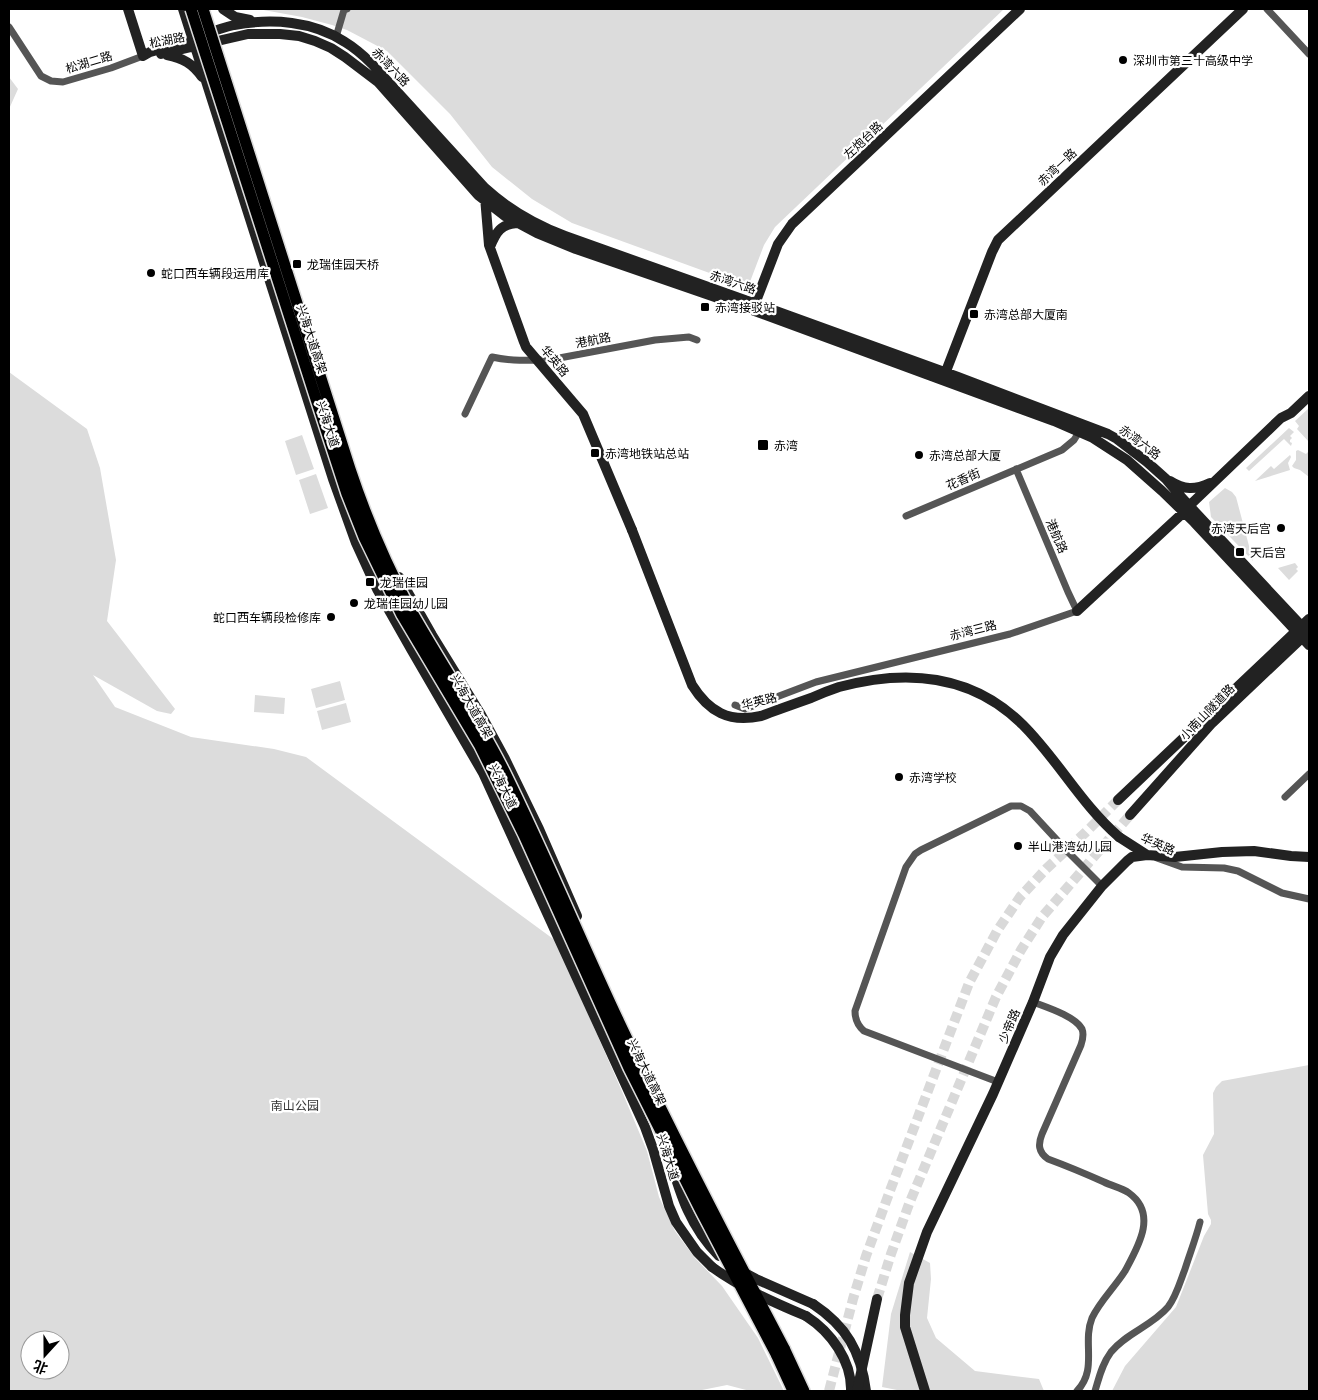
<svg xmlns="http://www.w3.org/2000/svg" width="1318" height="1400" viewBox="0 0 1318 1400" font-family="Inter,'Noto Sans SC',sans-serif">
  <rect width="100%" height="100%" fill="#fff"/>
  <path fill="#dcdcdc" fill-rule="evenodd" d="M258 9H1004L775 227 764 245 748 287 572 223 532 199 492 167 450 114 387 51 347 30 332 25 302 17Z
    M9 77 18 89 9 109Z
    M9 372 87 429 100 468 116 560 107 621 175 709 171 714 157 711 93 675 115 707 191 737 274 749 306 757 556 941 621 1089 647 1151 659 1197 675 1231 695 1258 722 1286 758 1338 784 1391H750L727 1385 697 1391H9ZM30 1340H60V1370H30Z
    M1309 408V442L1297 429 1299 426 1295 421Z
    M1289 428 1294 432 1290 436 1292 438 1290 440V442L1292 443 1291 446 1284 439 1249 471 1246 468Z
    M302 435 314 469 296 475 285 441Z
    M1298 450 1306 454 1308 452 1309 453V477L1300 470 1294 468 1292 466 1296 460V451Z
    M1290 455 1291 457 1288 463 1290 470 1255 481 1271 466 1274 469Z
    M316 474 328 508 310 514 299 480Z
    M1225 488 1232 492 1236 497 1253 561 1211 517 1209 502Z
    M1295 563 1298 567 1296 569 1298 571 1289 580 1278 568Z
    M340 681 345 700 316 708 311 689Z
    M255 695 285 698 284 714 254 712Z
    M346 703 351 722 322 730 317 711Z
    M1309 1065V1391H1112L1125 1366 1176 1307 1204 1236 1211 1224V1220L1208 1214 1203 1155 1214 1134 1213 1093 1216 1087 1222 1081Z
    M910 1252 930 1263 931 1279 927 1318 936 1338 975 1371 1039 1379 1044 1391H902L882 1387 891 1314Z"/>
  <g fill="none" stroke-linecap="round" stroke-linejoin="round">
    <path stroke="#d9d9d9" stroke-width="10" stroke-dasharray="10 5" stroke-linecap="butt" d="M877 1299 891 1254 909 1204 996 997 1021 950 1042 917 1130 815
      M829 1391 853 1299 866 1256 891 1188 969 983 997 931 1020 897 1046 869 1086 832 1118 800"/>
    <g stroke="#dbdbdb" stroke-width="14">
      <path id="primary" d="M784 1348 804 1391
        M776 1354 793 1391"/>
    </g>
    <path stroke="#555" stroke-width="7" d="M1267 9 1309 54
      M9 27 41 76 51 81 63 82 111 68 143 56
      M336 37 344 10 347 9
      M465 414 492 357C513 362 534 360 554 359L655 340 689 337 697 340
      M906 516 1062 450 1074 440 1079 432
      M735 705 745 709 816 682 1010 634 1077 611 1068 592 1016 469
      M1285 797 1309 774
      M1157 858 1182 867 1224 868 1238 871 1282 893 1309 899
      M1033 1002C1046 1007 1075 1016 1082 1029 1084 1034 1083 1039 1081 1045L1042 1134C1038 1144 1038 1152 1048 1159 1067 1166 1086 1174 1104 1182 1112 1186 1122 1188 1129 1193 1158 1214 1138 1247 1125 1271 1115 1287 1100 1301 1092 1318 1082 1343 1098 1369 1077 1391
      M998 1082 864 1031C857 1025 855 1019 855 1011L906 867 915 854 921 850 1011 806H1021L1030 811 1068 852 1102 886
      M1095 1391C1099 1378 1102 1364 1111 1352 1126 1333 1152 1326 1168 1307 1176 1297 1180 1282 1185 1269 1190 1253 1196 1238 1200 1222"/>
    <path stroke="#222" stroke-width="10" d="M128 9 143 56
      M183 9 333 479 356 543 377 589 411 649 483 773 645 1127 653 1149 669 1206 676 1222 697 1252 712 1267
      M223 9 235 17 250 20
      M161 54 248 34H280L299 36 315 41 331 48 345 57 378 82 478 195 505 216 537 233 576 249 741 306 964 388 1054 421 1093 438 1127 460 1162 491 1194 522 1309 645
      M167 55C183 58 193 64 202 77
      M143 56 150 52C165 47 180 43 194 38 208 33 221 28 234 25 272 18 313 21 345 42 355 48 364 56 372 64L485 188C508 209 536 225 565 236L773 310 958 377 1108 434 1117 439 1147 462 1166 479 1182 498 1309 634
      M485 197 489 245 524 342 526 347 583 414 632 530
      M490 247C496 232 501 224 517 223
      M753 309 778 244 792 224 1020 9
      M943 379 992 252 998 240 1243 9
      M1170 481C1184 490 1195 490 1210 483
      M399 577 432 635 480 713 505 759 539 829 577 916
      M1077 611 1184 512 1189 506 1281 418 1291 413 1309 396
      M1118 800 1309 619
      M1130 815 1212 723 1307 633
      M1119 837 1147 855
      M668 1153C680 1193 689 1226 719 1256
      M813 1304C846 1326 861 1351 866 1391
      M806 1316C831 1332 852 1361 851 1391
      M925 1391 905 1327V1315L909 1283 927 1232 993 1094 1033 1002 1050 957 1063 935 1102 886 1127 861 1132 857 1147 855 1175 857 1222 852 1254 851 1291 856 1309 857"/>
    <use href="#primary" stroke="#000" stroke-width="11"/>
    <g stroke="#dbdbdb" stroke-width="14" stroke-linecap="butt">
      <path id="primary-bridge" d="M191 9 316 399 347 494 364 537 402 615 480 746 524 835 629 1068 700 1209 776 1354
        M203 9 350 469C366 517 386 564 410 609 441 664 476 715 504 771 545 854 580 939 619 1022 671 1132 727 1240 784 1348"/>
    </g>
    <path stroke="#222" stroke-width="10" d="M632 530 692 685C709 712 729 723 761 716 777 710 794 704 811 698 820 694 830 690 839 687 906 669 971 673 1023 725 1058 760 1081 804 1119 837
      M712 1267C741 1288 773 1302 806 1316
      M741 1271 756 1279 813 1304
      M857 1391 877 1299"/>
    <use href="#primary-bridge" stroke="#000" stroke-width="11"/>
  </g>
  <g fill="#000" stroke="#fff" stroke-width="2">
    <circle cx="1123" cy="60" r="5"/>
    <rect x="292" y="259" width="10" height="10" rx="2.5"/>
    <circle cx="151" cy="273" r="5"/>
    <rect x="700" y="302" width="10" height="10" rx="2.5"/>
    <rect x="969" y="309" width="10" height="10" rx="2.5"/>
    <rect x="757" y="439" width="12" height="12" rx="2.5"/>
    <rect x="590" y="448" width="10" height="10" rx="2.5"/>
    <circle cx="919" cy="455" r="5"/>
    <circle cx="1281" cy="528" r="5"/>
    <rect x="1235" y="547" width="10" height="10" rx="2.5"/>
    <rect x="365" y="577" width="10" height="10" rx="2.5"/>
    <circle cx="354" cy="603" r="5"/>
    <circle cx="331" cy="617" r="5"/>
    <circle cx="899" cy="777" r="5"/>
    <circle cx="1018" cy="846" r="5"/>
  </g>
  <g text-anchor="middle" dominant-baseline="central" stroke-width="4.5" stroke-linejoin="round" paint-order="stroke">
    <g font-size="12" fill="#000" stroke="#fff">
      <text transform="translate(167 40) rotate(-11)">松湖路</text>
      <text transform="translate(89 62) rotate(-17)">松湖二路</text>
      <text transform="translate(391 67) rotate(46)">赤湾六路</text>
      <text transform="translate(863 140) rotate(-43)">左炮台路</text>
      <text transform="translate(1057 167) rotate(-43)">赤湾一路</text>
      <text transform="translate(733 282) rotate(19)">赤湾六路</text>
      <text transform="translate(312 339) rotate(72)">兴海大道高架</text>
      <text transform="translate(593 340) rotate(-11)">港航路</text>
      <text transform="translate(555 361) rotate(50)">华英路</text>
      <text transform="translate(328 424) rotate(72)">兴海大道</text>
      <text transform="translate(1140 442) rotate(37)">赤湾六路</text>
      <text transform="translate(963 479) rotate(-23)">花香街</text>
      <text transform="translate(1057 536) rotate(67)">港航路</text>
      <text transform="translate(973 630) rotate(-14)">赤湾三路</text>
      <text transform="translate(759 701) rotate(-14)">华英路</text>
      <text transform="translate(472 706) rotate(60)">兴海大道高架</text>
      <text transform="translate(1207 712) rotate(-46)">小南山隧道路</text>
      <text transform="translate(503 786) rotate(64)">兴海大道</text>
      <text transform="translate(1158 844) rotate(24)">华英路</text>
      <text transform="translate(1009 1026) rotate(-67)">少帝路</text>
      <text transform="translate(647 1072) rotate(64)">兴海大道高架</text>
      <text transform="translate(668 1157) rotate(73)">兴海大道</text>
    </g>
    <g font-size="12" fill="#000" stroke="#fff" text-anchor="start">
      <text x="1133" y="60">深圳市第三十高级中学</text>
      <text x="307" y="264">龙瑞佳园天桥</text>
      <text x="161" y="273">蛇口西车辆段运用库</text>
      <text x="715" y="307">赤湾接驳站</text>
      <text x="984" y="314">赤湾总部大厦南</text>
      <text x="774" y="445">赤湾</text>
      <text x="605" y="453">赤湾地铁站总站</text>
      <text x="929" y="455">赤湾总部大厦</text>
      <text x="1271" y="528" text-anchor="end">赤湾天后宫</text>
      <text x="1250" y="552">天后宫</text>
      <text x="380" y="582">龙瑞佳园</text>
      <text x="364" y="603">龙瑞佳园幼儿园</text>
      <text x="321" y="617" text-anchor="end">蛇口西车辆段检修库</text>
      <text x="909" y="777">赤湾学校</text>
      <text x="1028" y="846">半山港湾幼儿园</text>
    </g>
    <g font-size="12" fill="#333" stroke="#fff">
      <text x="295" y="1105">南山公园</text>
    </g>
  </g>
  <rect width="1318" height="1400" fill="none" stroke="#000000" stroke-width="20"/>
  <g transform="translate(45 1355) rotate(201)"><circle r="24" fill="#ffffff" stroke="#999999"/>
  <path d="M0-4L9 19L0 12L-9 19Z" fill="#000000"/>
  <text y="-8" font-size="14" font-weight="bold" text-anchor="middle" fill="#000000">北</text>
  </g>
</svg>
